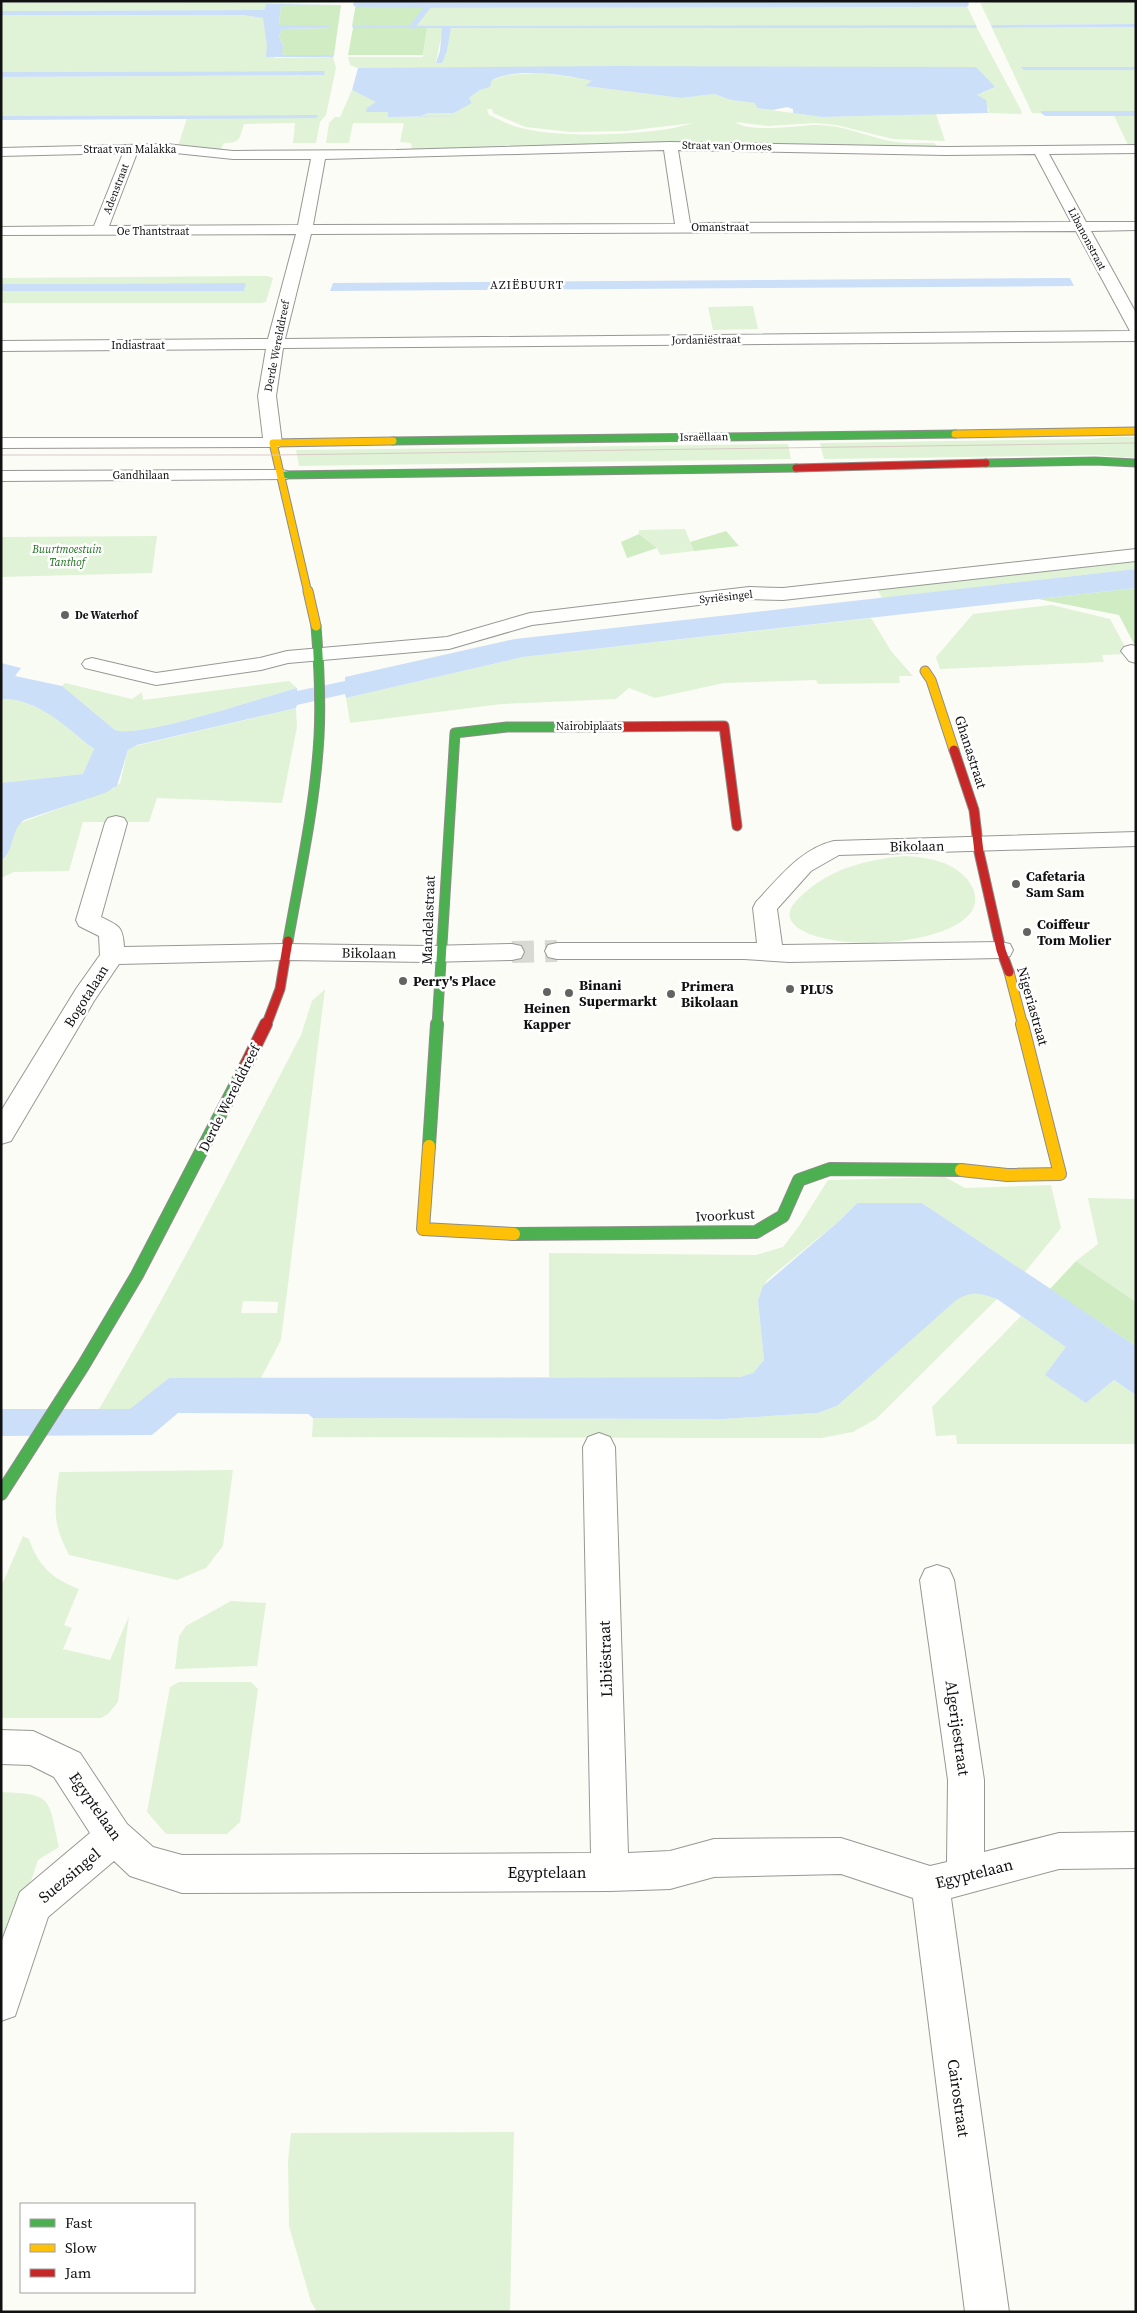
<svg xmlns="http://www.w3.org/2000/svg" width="1137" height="2313" viewBox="0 0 1137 2313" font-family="'Source Serif 4',serif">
  <rect width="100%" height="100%" fill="#fcfcf7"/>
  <path fill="#e0f3d6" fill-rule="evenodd" d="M342 2 266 4 264 10 1 11V3Z
    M993 2H1136V24L991 25 980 3Z
    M966 4 976 25 413 26 429 5Z
    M1 15H242L264 18 267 46 275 58 333 57 336 68 326 115 320 122 316 143H293L295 123 244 124C239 139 241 143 224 143L220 151 178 146 187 118 317 115 1 116V77L324 75V71L1 72Z
    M1136 27V67L1021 68 1023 70H1136V111H1042L1041 113H1032L992 28Z
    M427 28H443L436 62 447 51 451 28H977L1022 112 1021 114 988 113 989 110 977 95 994 88 976 67 358 68 350 65 348 57H423Z
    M537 73C556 75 574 77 593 81L586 86 681 98 714 94 731 100 756 103 757 108 822 117 936 114 945 141 893 139 836 125 815 123 768 126 735 122C749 133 795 126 814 125 839 124 861 134 885 140 901 144 918 143 934 143L939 148C764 145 588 140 412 150L411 143 400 142 404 123H353L349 143H326L329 123 335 117H340L352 90 377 102 367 112 388 111V116L419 117 429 113H454L472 103 469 98 480 90 490 87 492 80 508 75ZM487 109H492L493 113 525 127 571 132 626 131 693 123C653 136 558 139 517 127 507 124 498 119 489 115Z
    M1114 116H1136V146L1129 147Z
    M267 276 273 278 266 302 261 303H1V291H244L245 283 1 284V278Z
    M753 306 758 329 713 330 708 307Z
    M1115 437H1136V458L1094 455 824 459 820 443 1090 439Z
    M788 444 791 459 299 466 296 450Z
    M685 529 694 551 660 555 657 548 639 534V530Z
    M157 536 152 573 1 577V537Z
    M1136 562V569L882 598 877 589Z
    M1052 605 1110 619 1129 654 1102 655 1104 662 940 669 936 657 973 614Z
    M871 618 891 651 913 676H899L900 683 818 684 816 680 724 683 655 698 629 688 616 699 502 704 350 723 346 698 523 657Z
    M289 681 297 688C264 697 140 739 115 730L62 686 65 683 132 699 142 692 143 700Z
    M1 699C39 698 66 728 94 749L84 774 1 783Z
    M296 708 297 727 282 803 157 798 149 822H83L69 871 14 872 1 878V862C14 852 11 834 20 823L113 789 120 783 128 750 131 747Z
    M904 856C926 857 952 861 967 879 1018 944 820 961 792 922 786 914 792 905 798 899 828 869 864 860 904 856Z
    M325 989 281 1340 261 1378H169L131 1409H99C172 1287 235 1161 301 1035L312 1001ZM243 1301 278 1302 277 1313H241Z
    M945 1177 965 1188 1051 1185 1061 1228 1025 1272 922 1203H857L838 1222 767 1280 758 1301 764 1360 753 1373 740 1377H549V1253L756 1255 783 1247 799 1226 828 1180Z
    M1088 1198 1136 1199V1302L1076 1261 1098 1244Z
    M969 1293 988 1295 997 1299 876 1419 853 1432 821 1438 312 1437 313 1418 724 1419 818 1413 837 1406 960 1296Z
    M1021 1316 1067 1347 1086 1403 1114 1380 1136 1395V1444H957L956 1435 936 1436 932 1407Z
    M233 1470 223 1546 206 1568 177 1580 69 1555C51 1520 55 1509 59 1472Z
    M23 1536 29 1539C38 1566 53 1579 79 1589L64 1625 72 1628 63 1649 110 1660 129 1616 118 1702 108 1714 101 1718H1V1587Z
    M231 1601 266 1603 257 1666 175 1669 179 1636 186 1626Z
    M179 1682H251L258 1689 240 1822 227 1834H166L147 1812 170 1687Z
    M1 1792C54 1794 48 1798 59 1847L38 1860 31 1881 23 1891 1 1947Z
    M514 2132 510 2312H317L311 2302 289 2226 288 2160 291 2133Z"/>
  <path fill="#cfecc3" d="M356 4 429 5 413 26H352Z
    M281 5H341L334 55H285L281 52 283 45 279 37 282 29 329 28 279 25Z
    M353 28H427L423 55H348Z
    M726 531 739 546 694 551 690 542Z
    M639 534 657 548 627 558 621 542Z
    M1136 588V644H1134L1119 615 1038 599Z
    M1076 1261 1136 1302V1346L1050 1289Z"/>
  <path fill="#cbdff8" d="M266 4H341L281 5 279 25H330L329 28 282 29 279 37 283 45 282 53 285 55H334L333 57H266L267 46 263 18 242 15H1V11L264 10Z
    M1136 24V27L992 28 991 25Z
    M976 25 977 28H451L447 51 442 63H436L440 51 442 28H353L352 26Z
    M616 66 976 67 995 87 977 95 986 100 988 113 822 117 793 113V109L787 107 773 110 757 108 755 103 731 100 714 94 681 98 585 86 592 81C567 75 516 67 492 80L490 87 480 90 469 98 472 103 454 113H429L421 116H465L388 117V112H366L367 108 376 102 352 90 358 68Z
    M1021 67H1136V70H1023Z
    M325 71 324 75 1 77V72Z
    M1041 111H1136V116H1045L1041 113Z
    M318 115 317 118 1 120V116Z
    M1070 278 1074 286 330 291 333 283Z
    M246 283 244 291H1V284Z
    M1136 569V588L523 657 346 698 345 694 297 705 296 708 137 745 128 750 117 786 105 793 24 820C10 830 15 852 1 861V783L83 774 94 749C66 728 39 698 1 699V663L21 668 15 676 62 686 115 730C140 739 264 697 297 688V691L345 681V677L515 639Z
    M857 1203H922L1136 1346V1395L1114 1380 1086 1403 1045 1375 1066 1347 997 1299C982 1293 968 1290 954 1302L837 1406 818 1413 724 1419 313 1418 308 1414 178 1413 152 1435 1 1436V1409H130L169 1378 740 1377 753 1373 764 1360 758 1301 763 1286 838 1222Z"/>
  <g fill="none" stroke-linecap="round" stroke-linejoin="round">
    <path stroke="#cbdff8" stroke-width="5.5" d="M356 4 429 5 413 26
      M429 5 966 4"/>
    <path stroke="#d9d9d4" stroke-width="22" stroke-dasharray="22 11" stroke-linecap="butt" d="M512 952 557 951"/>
    <g stroke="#979795" stroke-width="2">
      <path id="street" d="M670 142 946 147 1136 145V153L1049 154 1086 222H1136V230L1091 231 1136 313V341L283 348 276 396 282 443 279 447 1 448V438H263L258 396 266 349 1 351V341L268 339 296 234 1 235V227L94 226 123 153 1 156V148L166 144 233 151 396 150ZM664 150 675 224 313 225 325 159ZM678 150 946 155 1035 154 1071 222 690 223ZM166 152 233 159H311L298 225 109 226 137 153ZM1076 231 1130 331 285 339 311 234Z
        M281 470 287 471 290 475 287 479 1 481V471Z
        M1136 549V561L783 600 749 599 532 625 449 649 288 663 261 670 156 685 85 668 82 664 85 660 92 658 156 673 260 658 287 651 447 637 530 613 749 587 783 588Z
        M1131 645 1136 646V663L1129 661 1121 651 1124 647Z
        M116 816 124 818 127 823 101 917C119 926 123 926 124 947L286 944 427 946 512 944 521 946 524 952 521 958 512 960 427 962 286 960 119 964 94 1001 11 1141 1 1144V1111L76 989 100 955 99 936 79 926 76 920 105 823 108 818Z
        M1136 832V846L839 855 811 871 777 909 782 945 1001 942 1010 944 1013 950 1010 956 1001 958 789 962 744 959H557L548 957 545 951 548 945 557 943H757L753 908 756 902C779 878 800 849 834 841Z
        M599 1433 610 1437 615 1447 628 1853 670 1851 714 1839 841 1838 930 1866 947 1862 948 1780 920 1580 925 1569 937 1565 949 1569 954 1580 984 1780V1852L1059 1833 1136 1832V1868L1059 1869 951 1898 1009 2312H965L913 1898 841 1874 714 1877 670 1889 610 1891 182 1893 130 1876 114 1861 48 1917 15 2016 1 2021V1943L20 1892 90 1833 54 1777 30 1765 1 1764V1730L33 1731 80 1753 127 1824 153 1847 182 1855 591 1853 583 1447 588 1437Z"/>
    </g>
    <g stroke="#8d8d8b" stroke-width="9">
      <path id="fast-far2" d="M393 441 955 434
        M986 463 1095 461 1136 463
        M281 475 796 468"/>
    </g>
    <g stroke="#8d8d8b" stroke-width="11">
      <path id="fast-far1" d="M288 941C300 873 315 806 319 737 321 700 319 663 316 626
        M437 1026 455 733 507 727H590"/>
    </g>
    <g stroke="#8d8d8b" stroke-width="14">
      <path id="fast" d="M429 1146 437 1024
        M514 1234 756 1232 783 1216 799 1180 830 1169 961 1170
        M1 1494 83 1366 137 1275 246 1065"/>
    </g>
    <g stroke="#8d8d8b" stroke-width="9">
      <path id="slow-far2" d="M955 434 1136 431
        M308 593 273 443 393 441"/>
    </g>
    <g stroke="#8d8d8b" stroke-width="11">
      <path id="slow-far1" d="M308 591 316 626
        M925 671 931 680 954 750
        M1009 972 1023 1026"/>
    </g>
    <g stroke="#8d8d8b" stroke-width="14">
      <path id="slow" d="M429 1146 423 1229 514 1234
        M961 1170 1007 1175 1060 1174 1022 1024"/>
    </g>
    <g stroke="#8d8d8b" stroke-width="9">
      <path id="jam-far2" d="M796 468 986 463"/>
    </g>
    <g stroke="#8d8d8b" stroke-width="11">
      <path id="jam-far1" d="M590 727 724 726 737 826
        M954 750 974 810 979 852 1001 950 1009 972
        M266 1026 280 989 288 941"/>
    </g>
    <g stroke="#8d8d8b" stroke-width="14">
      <path id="jam" d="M246 1065 266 1024"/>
    </g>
    <use href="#street" fill="#fffffe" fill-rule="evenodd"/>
    <use href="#fast-far2" stroke="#4caf50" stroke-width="7"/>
    <use href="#fast-far1" stroke="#4caf50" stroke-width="9"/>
    <use href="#fast" stroke="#4caf50" stroke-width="12"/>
    <use href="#slow-far2" stroke="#ffc107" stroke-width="7"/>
    <use href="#slow-far1" stroke="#ffc107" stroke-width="9"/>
    <use href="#slow" stroke="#ffc107" stroke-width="12"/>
    <use href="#jam-far2" stroke="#c62828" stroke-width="7"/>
    <use href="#jam-far1" stroke="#c62828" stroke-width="9"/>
    <use href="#jam" stroke="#c62828" stroke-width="12"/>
    <path stroke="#d9c9c5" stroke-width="1" d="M1 455H274L1136 443"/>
  </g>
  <g fill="#636362" stroke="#fff" stroke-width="2">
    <circle cx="65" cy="615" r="5"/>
    <circle cx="1016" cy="884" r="5"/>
    <circle cx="1027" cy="932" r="5"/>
    <circle cx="403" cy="981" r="5"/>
    <circle cx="790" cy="989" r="5"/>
    <circle cx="547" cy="992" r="5"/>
    <circle cx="569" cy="993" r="5"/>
    <circle cx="671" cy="994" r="5"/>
  </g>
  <g text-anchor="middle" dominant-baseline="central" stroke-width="5" stroke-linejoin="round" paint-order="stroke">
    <g font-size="11" fill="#111" stroke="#fff">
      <text transform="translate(727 146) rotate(1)">Straat van Ormoes</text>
      <text x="130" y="149">Straat van Malakka</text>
      <text transform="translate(116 189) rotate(-69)">Adenstraat</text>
      <text x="720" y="227">Omanstraat</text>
      <text x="153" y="231">Oe Thantstraat</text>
      <text transform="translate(1087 239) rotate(62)">Libanonstraat</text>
      <text transform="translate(706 340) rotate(-1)">Jordaniëstraat</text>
      <text x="138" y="345">Indiastraat</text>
      <text transform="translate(277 346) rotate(-79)">Derde Werelddreef</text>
      <text transform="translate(704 437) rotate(-1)">Israëllaan</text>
      <text x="141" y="475">Gandhilaan</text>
      <text transform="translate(726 597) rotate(-6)">Syriësingel</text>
      <text x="589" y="726">Nairobiplaats</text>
    </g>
    <g font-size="11" font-style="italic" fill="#1c6d1c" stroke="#fff">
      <text x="67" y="549">Buurtmoestuin<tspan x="67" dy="13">Tanthof</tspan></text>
    </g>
    <g font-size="11" font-weight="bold" fill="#111" stroke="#fff" text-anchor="start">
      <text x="75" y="615">De Waterhof</text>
    </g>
    <g font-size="12" letter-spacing="1" fill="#111" stroke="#fff">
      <text x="527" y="285">AZIËBUURT</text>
    </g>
    <g font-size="14" fill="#111" stroke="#fff">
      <text transform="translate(971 752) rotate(72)">Ghanastraat</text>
      <text transform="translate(917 846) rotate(-1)">Bikolaan</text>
      <text transform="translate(428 920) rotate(-88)">Mandelastraat</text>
      <text transform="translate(369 953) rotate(1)">Bikolaan</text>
      <text transform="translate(86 996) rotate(-58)">Bogotalaan</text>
      <text transform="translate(1033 1006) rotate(74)">Nigeriastraat</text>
      <text transform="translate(229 1098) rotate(-63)">Derde Werelddreef</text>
      <text transform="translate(725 1215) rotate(-3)">Ivoorkust</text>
    </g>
    <g font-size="14" font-weight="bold" fill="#111" stroke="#fff" text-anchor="start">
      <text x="1026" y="876">Cafetaria<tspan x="1026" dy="16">Sam Sam</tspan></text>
      <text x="1037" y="924">Coiffeur<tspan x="1037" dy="16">Tom Molier</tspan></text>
      <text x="413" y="981">Perry's Place</text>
      <text x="579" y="985">Binani<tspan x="579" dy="16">Supermarkt</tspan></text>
      <text x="681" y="986">Primera<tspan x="681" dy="16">Bikolaan</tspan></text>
      <text x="800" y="989">PLUS</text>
      <text x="547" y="1008" text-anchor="middle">Heinen<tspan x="547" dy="16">Kapper</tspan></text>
    </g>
    <g font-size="16" fill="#111" stroke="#fff">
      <text transform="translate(605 1659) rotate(-92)">Libiëstraat</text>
      <text transform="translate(958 1728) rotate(82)">Algerijestraat</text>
      <text transform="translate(96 1806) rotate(55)">Egyptelaan</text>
      <text x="547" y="1872">Egyptelaan</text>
      <text transform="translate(974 1873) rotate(-14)">Egyptelaan</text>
      <text transform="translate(69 1875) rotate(-40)">Suezsingel</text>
      <text transform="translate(959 2098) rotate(82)">Cairostraat</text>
    </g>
  </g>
  <rect width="1137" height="2313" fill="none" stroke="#111111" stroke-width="5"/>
  <rect x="20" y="2203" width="175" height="90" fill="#ffffff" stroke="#a0a0a0"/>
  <rect x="30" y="2219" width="25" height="8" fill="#4caf50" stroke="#a0a0a0"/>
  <text x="65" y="2228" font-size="15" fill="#111111">Fast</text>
  <rect x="30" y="2244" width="25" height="8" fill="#ffc107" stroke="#a0a0a0"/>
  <text x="65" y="2253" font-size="15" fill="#111111">Slow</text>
  <rect x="30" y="2269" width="25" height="8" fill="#c62828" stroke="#a0a0a0"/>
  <text x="65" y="2278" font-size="15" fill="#111111">Jam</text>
</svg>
